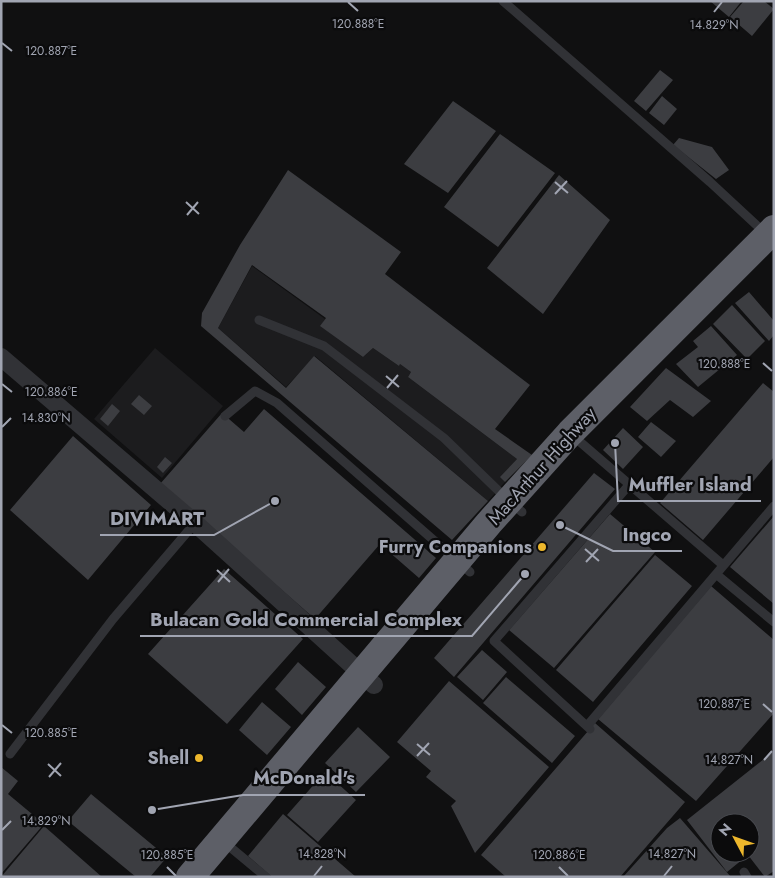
<svg xmlns="http://www.w3.org/2000/svg" width="775" height="878" viewBox="0 0 775 878" font-family="Jost,sans-serif">
  <rect width="100%" height="100%" fill="#101011"/>
  <path fill="#1c1c1e" d="M252 266 325 319 321 326 363 357 373 348 399 366 400 364 411 372 408 377 517 459 501 477 505 482 488 501 315 356 286 387 218 328Z
    M155 348 223 406 162 478 94 419Z"/>
  <path fill="#3c3d41" fill-rule="evenodd" d="M710 1H740L741 2 729 17Z
    M742 1H764L774 9 752 36 730 17 743 2Z
    M660 70 673 80 646 111 634 101Z
    M662 96 677 109 664 125 649 113Z
    M453 101 496 131 448 193 404 164Z
    M500 134 555 173 498 247 444 207Z
    M679 138 712 147 729 170 716 179 673 145Z
    M288 170 401 252 385 274 530 385 495 429 532 455 505 482 500 477 517 459 408 377 411 372 400 364 399 366 373 348 363 357 320 326 326 318 252 265 218 328 286 388 314 356 488 501 452 540 201 326 202 313 240 245Z
    M559 175 610 220 543 314 487 268Z
    M749 292 774 321V335L769 341 735 303Z
    M732 305 765 341 747 359 713 324Z
    M711 326 737 355 698 387 676 364 698 347 693 341Z
    M666 368 711 401 693 417 670 400 647 421 630 407Z
    M763 383 774 392V457L703 540 660 503Z
    M139 395 152 406 144 415 131 404Z
    M112 404 120 411 108 426 100 419Z
    M264 409 436 558 419 578 380 544 315 619 160 484 222 413 244 432Z
    M651 422 676 441 661 457 638 437Z
    M623 428 643 447 623 469 603 450Z
    M73 436 151 505 88 580 10 510Z
    M165 457 172 463 163 473 157 467Z
    M594 473 615 489 454 677 434 658Z
    M610 514 655 552 554 668 509 630Z
    M774 516V604L730 567Z
    M655 555 692 586 593 702 556 670Z
    M224 569 303 639 227 724 148 654Z
    M711 586 774 640V713L696 801 598 719Z
    M482 650 507 672 483 700 457 677Z
    M298 662 326 687 302 715 275 689Z
    M506 677 575 736 552 763 483 703Z
    M449 681 549 767 475 853 451 806 456 801 426 777 431 771 397 742Z
    M262 702 291 727 267 755 239 730Z
    M595 723 685 802 620 877H506L481 855Z
    M358 727 390 757 356 792 325 763Z
    M774 751V871L765 877 748 855 727 872 687 820ZM720 823H750V853H720Z
    M1 767 18 781 8 794 44 824 1 874Z
    M325 772 356 800 318 842 287 815Z
    M91 794 167 857 150 877H136L68 821Z
    M283 814 356 877H272L248 856Z
    M680 818 731 877H623L667 828Z
    M44 826 102 877H1Z"/>
  <g fill="none" stroke-linecap="round" stroke-linejoin="round">
    <path stroke="#313236" stroke-width="9" d="M503 1 710 182 765 233
      M259 320 324 346 444 438 509 501 522 512
      M225 416 255 391 277 403 470 572
      M572 435 723 565
      M716 574 774 622
      M587 726 774 506
      M590 729 494 641 629 485
      M10 754 113 619 195 523
      M224 842 266 877
      M744 872 747 877"/>
    <path stroke="#313236" stroke-width="18" d="M1 357 195 523 374 685"/>
    <path stroke="#5d5f67" stroke-width="28" d="M190 877 489 523 570 433 774 229"/>
  </g>
  <path fill="none" stroke="#a1a5b2" stroke-width="2" d="M348 2 358 11M714 12 722 2M2 43 12 51M555 182 568 193M555 194 567 181M186 202 199 214M187 215 198 202M763 363 772 371M386 376 399 387M2 384 12 392M387 388 398 375M2 427 11 418M585 549 599 561M586 562 598 549M217 570 230 582M218 582 229 569M763 704 772 712M2 725 12 733M417 744 430 755M417 756 429 743M764 760 772 751M48 764 61 776M49 777 61 763M2 830 11 821M167 867 176 876M559 867 568 876M314 876 322 866M664 876 672 866"/>
  <g fill="#edb72c" stroke="#0b0b0c" stroke-width="2">
    <circle cx="542" cy="547" r="5"/>
    <circle cx="199" cy="758" r="5"/>
  </g>
  <g text-anchor="middle" dominant-baseline="central" stroke-width="4.5" stroke-linejoin="round" paint-order="stroke">
    <g font-size="18" fill="#a1a5b2" stroke="#0b0b0c">
      <text transform="translate(542 466) rotate(-48)">MacArthur Highway</text>
    </g>
    <g font-size="18" font-weight="bold" fill="#a1a5b2" stroke="#0b0b0c" text-anchor="end">
      <text x="532" y="547">Furry Companions</text>
      <text x="189" y="758">Shell</text>
    </g>
  </g>
  <g font-size="12" text-anchor="middle" fill="#a1a5b2" stroke="#0b0b0c" stroke-width="4.5" stroke-linejoin="round" paint-order="stroke">
    <text x="358" y="28">120.888°E</text>
    <text x="714" y="29">14.829°N</text>
    <text x="51" y="55">120.887°E</text>
    <text x="724" y="368">120.888°E</text>
    <text x="51" y="396">120.886°E</text>
    <text x="46" y="422">14.830°N</text>
    <text x="724" y="708">120.887°E</text>
    <text x="51" y="737">120.885°E</text>
    <text x="729" y="764">14.827°N</text>
    <text x="46" y="825">14.829°N</text>
    <text x="322" y="858">14.828°N</text>
    <text x="672" y="858">14.827°N</text>
    <text x="167" y="859">120.885°E</text>
    <text x="559" y="859">120.886°E</text>
  </g>
  <path fill="none" stroke="#a1a5b2" stroke-width="2" d="M615 443L618 501H761M275 501L214 535H100M560 525L613 551H682M525 574L472 636H140M152 810L243 795H365"/>
  <g fill="#a1a5b2" stroke="#0b0b0c" stroke-width="2">
    <circle cx="615" cy="443" r="5"/>
    <circle cx="275" cy="501" r="5"/>
    <circle cx="560" cy="525" r="5"/>
    <circle cx="525" cy="574" r="5"/>
    <circle cx="152" cy="810" r="5"/>
  </g>
  <g font-size="19" text-anchor="middle" font-weight="bold" fill="#a1a5b2" stroke="#0b0b0c" stroke-width="4.5" stroke-linejoin="round" paint-order="stroke">
    <text x="690" y="491">Muffler Island</text>
    <text x="157" y="525">DIVIMART</text>
    <text x="647" y="541">Ingco</text>
    <text x="306" y="626">Bulacan Gold Commercial Complex</text>
    <text x="304" y="784">McDonald's</text>
  </g>
  <rect width="775" height="878" fill="none" stroke="#a1a5b2" stroke-width="5"/>
  <g transform="translate(735 838) rotate(311)"><circle r="24" fill="#0b0b0c" stroke="#47494e"/>
  <path d="M0-4L9 19L0 12L-9 19Z" fill="#edb72c"/>
  <text y="-8" font-size="14" font-weight="bold" text-anchor="middle" fill="#a1a5b2">N</text>
  </g>
</svg>
